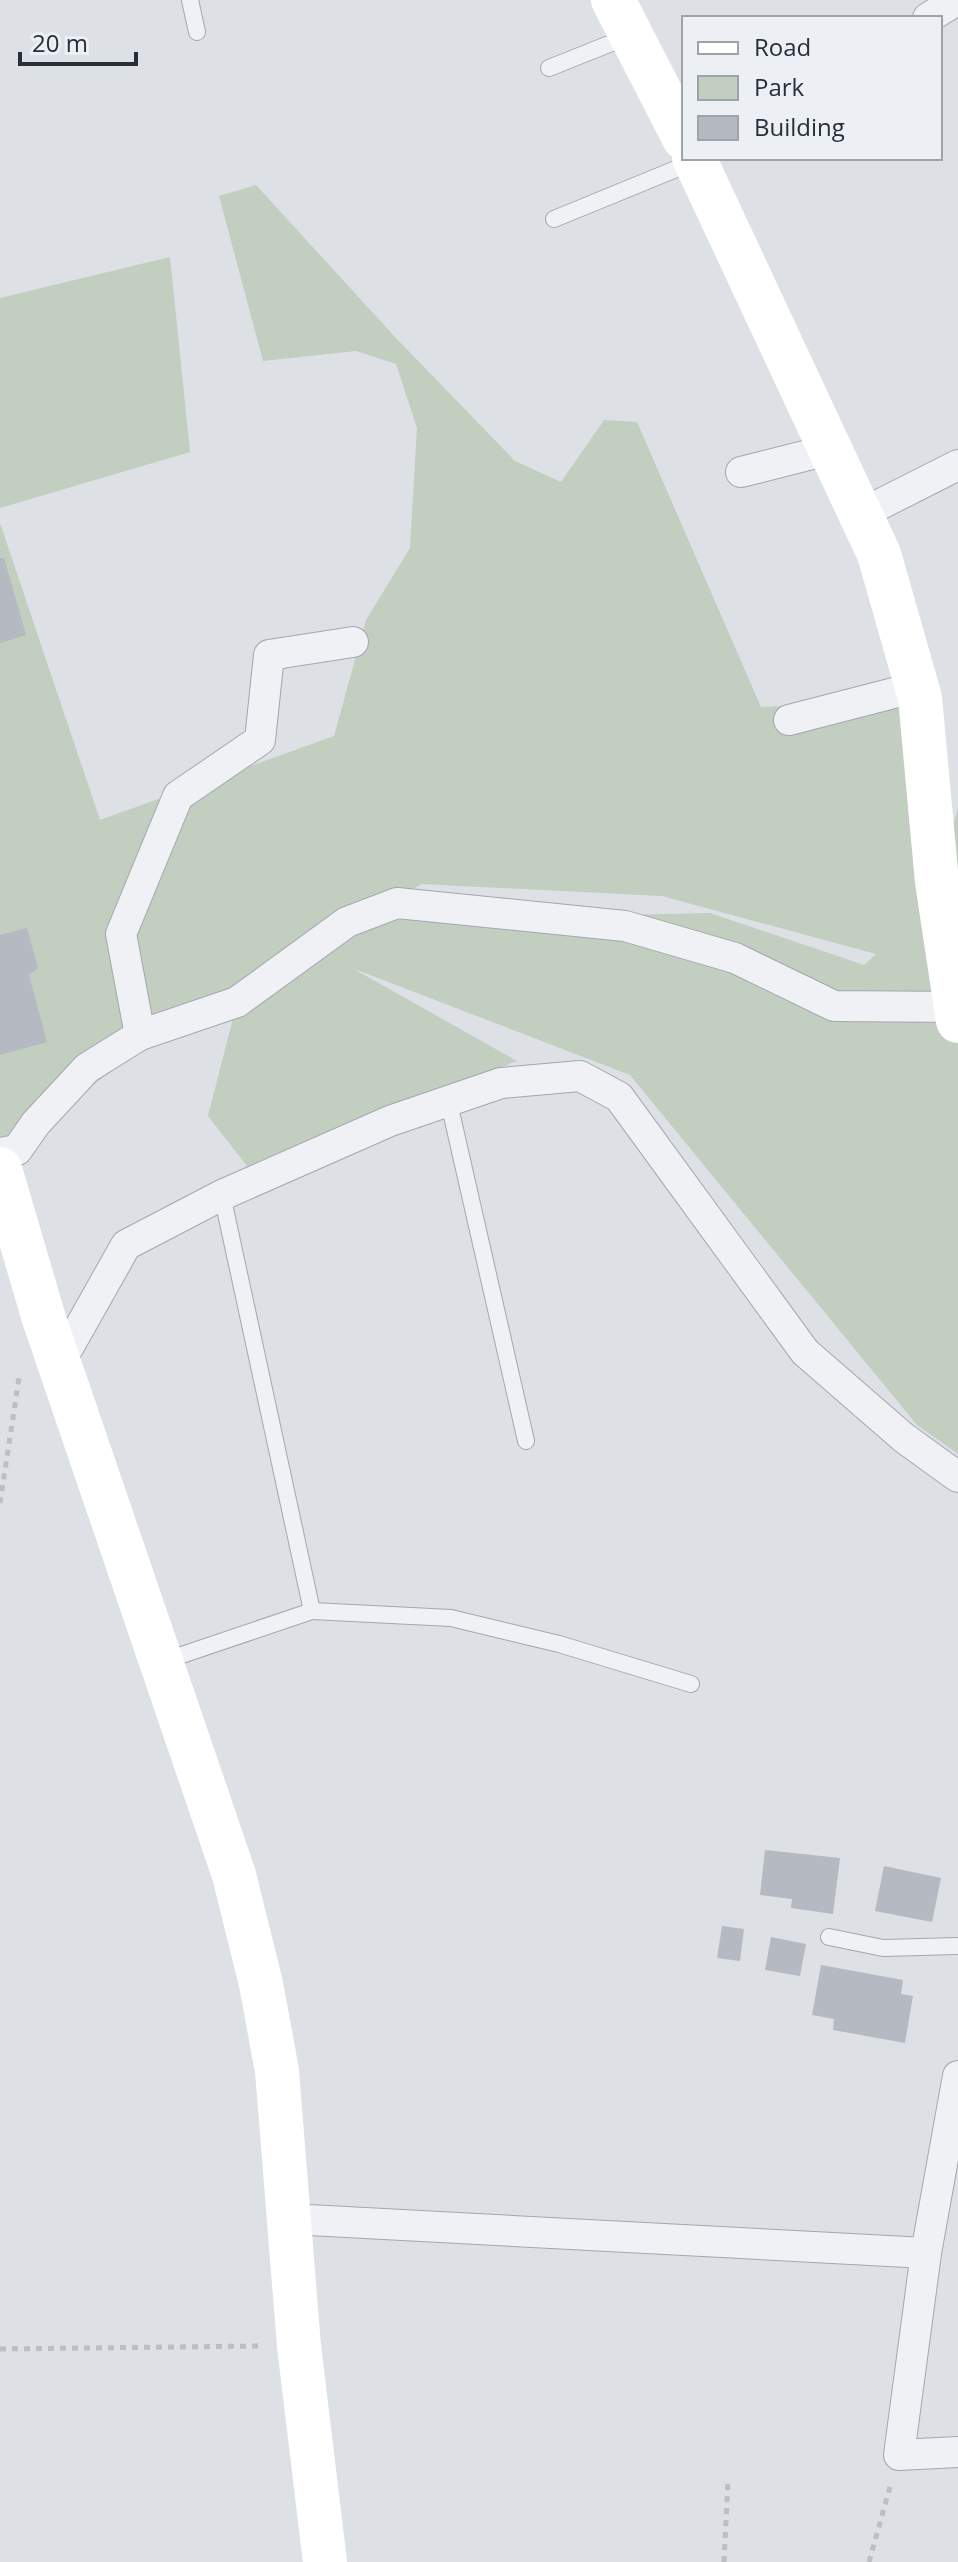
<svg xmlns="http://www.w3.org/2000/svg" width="958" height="2562" font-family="'Open Sans',sans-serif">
  <rect width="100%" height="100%" fill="#dde0e5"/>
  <!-- green -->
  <g fill="#c2cebf" fill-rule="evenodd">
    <path d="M 256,185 L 394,336 L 515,461 L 561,482 L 604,420 L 637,422 L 761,707 L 901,701 L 938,880 L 958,808 L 958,1454 L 917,1425 L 630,1075 L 352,968 L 517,1061 L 247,1166 L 208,1116 L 237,1003 L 160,1037 L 0,1151 L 0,523 L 100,820 L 334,736 L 366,620 L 410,548 L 417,428 L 396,364 L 356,351 L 263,361 L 219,196 ZM 422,884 L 662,896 L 876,954 L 864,965 L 710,913 L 353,921 Z"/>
    <path d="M 170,257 L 190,452 L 0,508 L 0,298 Z"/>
  </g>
  <!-- building -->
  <g fill="#b5b9c1">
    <path d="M 0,558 L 4,558 L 26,635 L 0,643 Z"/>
    <path d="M 27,928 L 38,968 L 29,975 L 47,1042 L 0,1055 L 0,935 Z"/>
    <path d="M 765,1850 L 840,1858 L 833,1914 L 791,1908 L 792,1899 L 760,1895 Z"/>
    <path d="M 884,1866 L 941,1878 L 932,1922 L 875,1911 Z"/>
    <path d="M 722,1926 L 744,1929 L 740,1961 L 717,1958 Z"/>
    <path d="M 771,1937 L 806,1944 L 800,1976 L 765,1970 Z"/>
    <path d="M 821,1965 L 903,1980 L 901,1994 L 913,1996 L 905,2043 L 833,2030 L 834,2019 L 812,2015 Z"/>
  </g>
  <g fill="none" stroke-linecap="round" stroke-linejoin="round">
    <!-- lane casing -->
    <g stroke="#a3a7ae" stroke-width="18">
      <g id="lane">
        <path d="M 190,0 L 197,32"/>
        <path d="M 549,68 L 629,36"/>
        <path d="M 554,219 L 693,162"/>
        <path d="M 449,1103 L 526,1441"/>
        <path d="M 312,1611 L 451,1618 L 559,1644 L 691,1684"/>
        <path d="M 164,1661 L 312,1611 L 222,1195"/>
        <path d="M 829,1937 L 883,1948 L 958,1946"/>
      </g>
    </g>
    <!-- street casing -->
    <g stroke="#a3a7ae" stroke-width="32">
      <g id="street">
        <path d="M 928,18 L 957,0"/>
        <path d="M 741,472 L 832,449"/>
        <path d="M 861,514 L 958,465"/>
        <path d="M 789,720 L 917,687"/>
        <path d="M 140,1035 L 237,1002 L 347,922 L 397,903 L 625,926 L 735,958 L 834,1006 L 956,1007"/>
        <path d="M 0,1153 L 17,1150 L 36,1123 L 87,1068 L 140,1035 L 121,934 L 178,796 L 260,740 L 269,655 L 353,642"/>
        <path d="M 59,1364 L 126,1245 L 222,1195 L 390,1121 L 501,1083 L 580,1076 L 619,1097 L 805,1352 L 904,1438 L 958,1477"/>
        <path d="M 958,2076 L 926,2253 L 899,2455 L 958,2452"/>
        <path d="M 290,2219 L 926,2253"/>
      </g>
    </g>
    <!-- path -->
    <g stroke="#bbbec4" stroke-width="5" stroke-dasharray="6 6" stroke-linecap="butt">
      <path d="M 0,1503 L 19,1378"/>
      <path d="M 0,2349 L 258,2346"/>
      <path d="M 724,2562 L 728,2480"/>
      <path d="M 869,2562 L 890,2487"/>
    </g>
    <!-- lane -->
    <use href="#lane" stroke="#eff1f4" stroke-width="16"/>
    <!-- street -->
    <use href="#street" stroke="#eff1f4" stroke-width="30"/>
    <!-- secondary -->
    <g stroke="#fff" stroke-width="44">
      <path d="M 613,0 L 684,138"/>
      <path d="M 694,158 L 879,554 L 920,698 L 937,882 L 958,1021"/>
      <path d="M 0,1169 L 44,1319 L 234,1875 L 261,1984 L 277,2071 L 299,2346 L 325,2562"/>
    </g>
  </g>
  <!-- legend -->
  <rect x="682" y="16" width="260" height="144" fill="#eceff3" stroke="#9ea2a9" stroke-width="2"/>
  <rect x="698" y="42" width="40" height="12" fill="#ffffff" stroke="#9ea2a9" stroke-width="2"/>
  <text x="754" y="56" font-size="24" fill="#282e3a">Road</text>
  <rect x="698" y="76" width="40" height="24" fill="#c2cebf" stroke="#9ea2a9" stroke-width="2"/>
  <text x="754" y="96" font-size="24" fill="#282e3a">Park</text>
  <rect x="698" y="116" width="40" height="24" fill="#b5b9c1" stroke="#9ea2a9" stroke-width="2"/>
  <text x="754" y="136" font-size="24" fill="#282e3a">Building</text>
  <!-- scale -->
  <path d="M20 52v12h116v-12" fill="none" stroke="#282e3a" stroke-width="4"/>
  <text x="32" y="52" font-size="24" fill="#282e3a" stroke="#eceff3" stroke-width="6" paint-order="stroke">20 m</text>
</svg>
